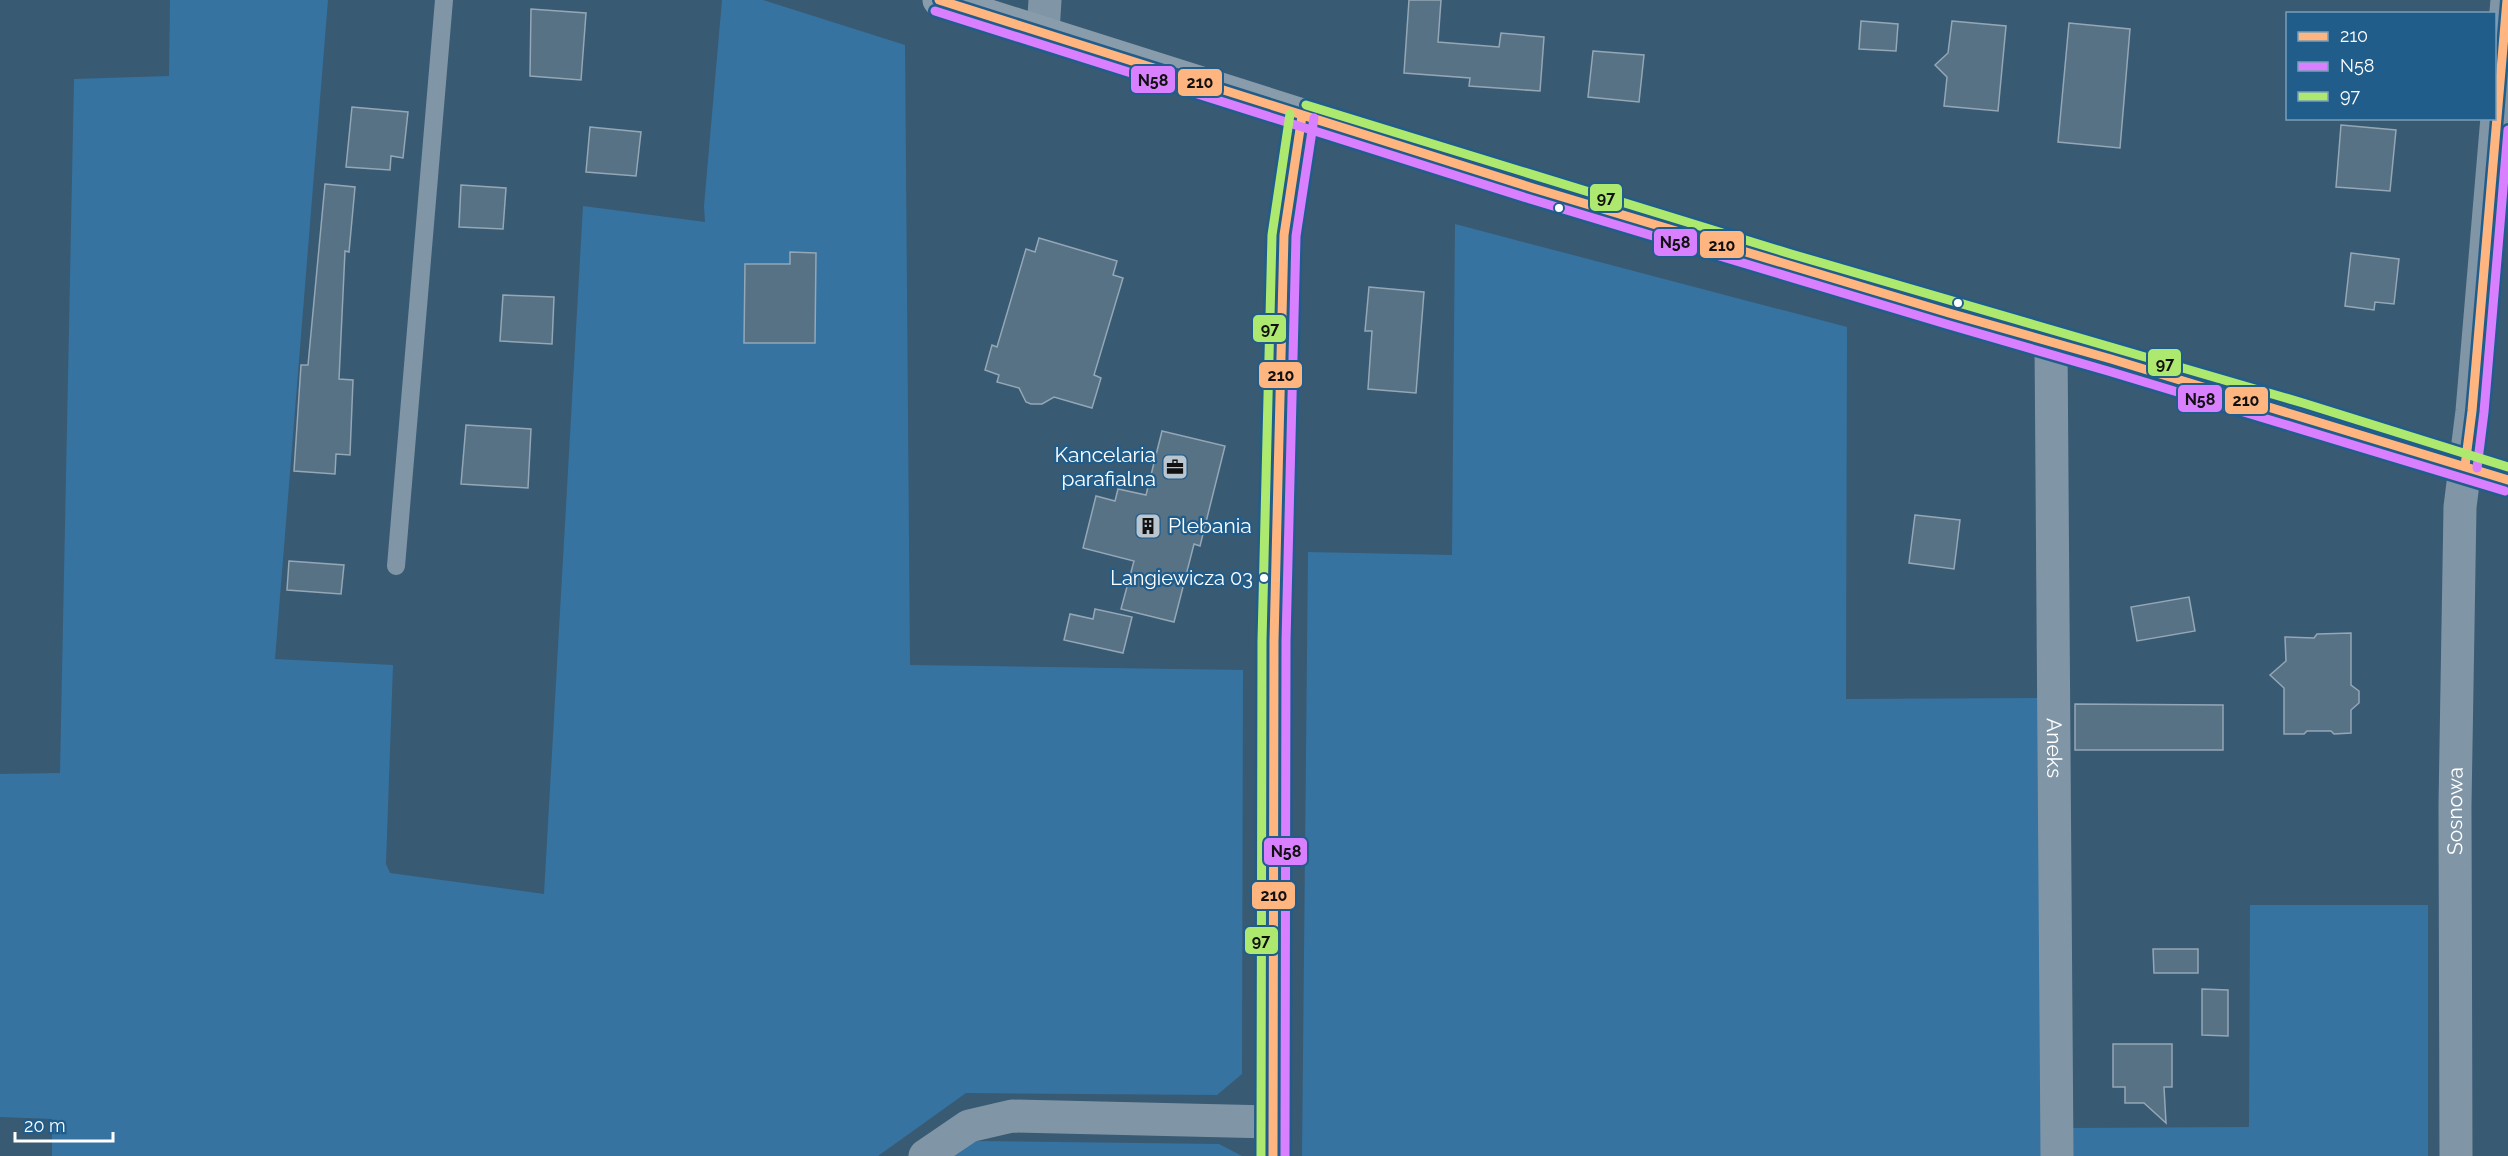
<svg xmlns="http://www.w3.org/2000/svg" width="2508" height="1156" font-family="Raleway,sans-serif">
  <rect width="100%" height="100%" fill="#395a73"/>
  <!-- green -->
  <g fill="#3673a1">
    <path d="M 170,0 L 328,0 L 275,659 L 393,665 L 386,864 L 390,873 L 544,894 L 583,206 L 705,222 L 704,206 L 722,0 L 763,0 L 905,45 L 910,665 L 1243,670 L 1242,1074 L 1217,1095 L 966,1093 L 878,1156 L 52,1156 L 52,1119 L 0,1117 L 0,774 L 60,773 L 74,79 L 169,76 Z"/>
    <path d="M 1455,224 L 1847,327 L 1846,699 L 2040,698 L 2042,1156 L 1302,1156 L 1308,552 L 1452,555 Z"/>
    <path d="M 2250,905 L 2428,905 L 2428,1156 L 2068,1156 L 2067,1128 L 2249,1127 Z"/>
    <path d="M 974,1141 L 1219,1144 L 1242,1156 L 954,1156 Z"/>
  </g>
  <!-- building -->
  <g fill="#577185" stroke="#94a7b6" stroke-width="1.5">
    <path d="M 1409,0 L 1441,0 L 1438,42 L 1499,47 L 1501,33 L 1544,37 L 1540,91 L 1469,86 L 1470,78 L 1404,73 Z"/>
    <path d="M 531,9 L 586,13 L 581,80 L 530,76 Z"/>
    <path d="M 1861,21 L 1898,24 L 1896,51 L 1859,49 Z"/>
    <path d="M 1952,21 L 2006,26 L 1998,111 L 1944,106 L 1947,77 L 1935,65 L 1948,53 Z"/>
    <path d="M 2069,23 L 2130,29 L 2120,148 L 2058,142 Z"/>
    <path d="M 1593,51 L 1644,55 L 1639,102 L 1588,97 Z"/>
    <path d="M 352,107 L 408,112 L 403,158 L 391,156 L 390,170 L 346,167 Z"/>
    <path d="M 2341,125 L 2396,130 L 2390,191 L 2336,187 Z"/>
    <path d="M 590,127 L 641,132 L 636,176 L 586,172 Z"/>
    <path d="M 325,184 L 355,187 L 349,252 L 345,251 L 339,379 L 353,380 L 350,455 L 336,454 L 335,474 L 294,471 L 301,365 L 308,365 Z"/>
    <path d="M 461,185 L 506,188 L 503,229 L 459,227 Z"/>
    <path d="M 1039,238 L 1117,261 L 1113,275 L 1123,278 L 1094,375 L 1101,378 L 1092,408 L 1054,397 L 1042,404 L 1031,404 L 1026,402 L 1019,388 L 997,382 L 999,375 L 985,370 L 992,345 L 997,347 L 1026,249 L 1035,252 Z"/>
    <path d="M 790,252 L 816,253 L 815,343 L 744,343 L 745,264 L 790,264 Z"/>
    <path d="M 2351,253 L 2399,259 L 2394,304 L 2375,302 L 2374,310 L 2345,306 Z"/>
    <path d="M 1369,287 L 1424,292 L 1416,393 L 1368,389 L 1372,331 L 1365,331 Z"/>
    <path d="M 503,295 L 554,297 L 552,344 L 500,341 Z"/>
    <path d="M 466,425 L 531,429 L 528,488 L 461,484 Z"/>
    <path d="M 1162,431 L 1225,446 L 1200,546 L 1194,544 L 1174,622 L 1121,609 L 1134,561 L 1083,548 L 1096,496 L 1115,501 L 1118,489 L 1146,495 Z"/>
    <path d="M 1915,515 L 1960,520 L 1954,569 L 1909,563 Z"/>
    <path d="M 289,561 L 344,565 L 341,594 L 287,590 Z"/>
    <path d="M 2189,597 L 2195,631 L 2137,641 L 2131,607 Z"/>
    <path d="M 1095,609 L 1132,617 L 1123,653 L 1064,640 L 1070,614 L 1093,619 Z"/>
    <path d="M 2351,633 L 2351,685 L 2359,691 L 2359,703 L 2351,710 L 2351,733 L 2334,734 L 2331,731 L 2307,731 L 2304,734 L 2284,734 L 2284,688 L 2270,675 L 2286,661 L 2285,637 L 2314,638 L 2317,634 Z"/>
    <path d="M 2075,704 L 2223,705 L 2223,750 L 2075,750 Z"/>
    <path d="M 2153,949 L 2198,949 L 2198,973 L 2154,973 Z"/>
    <path d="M 2202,989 L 2228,990 L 2228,1036 L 2202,1035 Z"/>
    <path d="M 2113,1044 L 2172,1044 L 2172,1087 L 2164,1087 L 2166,1123 L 2144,1103 L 2125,1103 L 2125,1087 L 2113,1087 Z"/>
  </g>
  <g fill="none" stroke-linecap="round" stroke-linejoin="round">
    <!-- lane -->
    <path stroke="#8096a7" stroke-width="18" d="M 396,566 L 444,0"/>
    <!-- street -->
    <g stroke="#8096a7" stroke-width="33">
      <path d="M 1043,32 L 1045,0"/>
      <path id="s1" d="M 2051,342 L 2057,1156"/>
      <path d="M 925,1156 L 969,1126 L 1012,1116 L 1274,1122"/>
      <path id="s2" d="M 2456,1156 L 2455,805 L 2460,507 L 2472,411 L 2507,0"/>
    </g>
    <!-- secondary -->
    <g stroke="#889cac" stroke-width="33">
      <path d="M 939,0 L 1533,188 L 1949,313 L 2111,359 L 2508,480"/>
      <path d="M 1273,1156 L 1274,641 L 1284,235 L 1302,116"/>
    </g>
    <!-- bus-1 casing -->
    <g stroke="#215d8b" stroke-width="14">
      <g id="bus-1">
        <path d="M 939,0 L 1533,188 L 1949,313 L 2111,359 L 2508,480"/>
        <path d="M 2465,466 L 2472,411 L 2507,0"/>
        <path d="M 1273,1156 L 1274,641 L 1284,235 L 1302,116"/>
      </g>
    </g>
    <!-- bus-2 casing -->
    <g stroke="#215d8b" stroke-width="14">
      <g id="bus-2">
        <path d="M 935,11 L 1530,199 L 1946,324 L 2108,371 L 2505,491"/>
        <path d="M 2477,468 L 2484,412 L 2508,130"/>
        <path d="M 1285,1156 L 1286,641 L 1296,236 L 1314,118"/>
      </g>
    </g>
    <!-- bus-3 casing -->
    <g stroke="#215d8b" stroke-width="14">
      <g id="bus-3">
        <path d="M 1306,105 L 1791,254 L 2303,403 L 2508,467"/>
        <path d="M 1261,1156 L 1262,641 L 1272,235 L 1290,114"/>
      </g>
    </g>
    <!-- bus-1 -->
    <use href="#bus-1" stroke="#ffb580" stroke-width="9"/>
    <!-- bus-2 -->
    <use href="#bus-2" stroke="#d880ff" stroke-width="9"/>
    <!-- bus-3 -->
    <use href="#bus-3" stroke="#aee96f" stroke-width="9"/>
  </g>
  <!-- icons -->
  <defs>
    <g id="office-square" transform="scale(1.35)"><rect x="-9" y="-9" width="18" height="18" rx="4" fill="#bac5ce" stroke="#215d8b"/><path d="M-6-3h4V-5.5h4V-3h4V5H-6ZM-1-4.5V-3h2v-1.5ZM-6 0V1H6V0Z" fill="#111"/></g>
    <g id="building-square" transform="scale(1.35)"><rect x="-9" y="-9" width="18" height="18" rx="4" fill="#bac5ce" stroke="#215d8b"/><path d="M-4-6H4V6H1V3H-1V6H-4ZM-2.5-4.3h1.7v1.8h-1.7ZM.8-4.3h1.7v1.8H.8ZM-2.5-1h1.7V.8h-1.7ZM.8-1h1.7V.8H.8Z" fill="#111"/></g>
  </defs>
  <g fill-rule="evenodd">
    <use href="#office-square" x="1175" y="467"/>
    <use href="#building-square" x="1148" y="526"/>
  </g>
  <!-- markers -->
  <g fill="#fff" stroke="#215d8b" stroke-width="2">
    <circle cx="1559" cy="208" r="5"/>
    <circle cx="1958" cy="303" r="5"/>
    <circle cx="1264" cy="578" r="5"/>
  </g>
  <g text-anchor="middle" stroke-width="4.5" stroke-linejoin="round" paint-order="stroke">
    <!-- bus labels -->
    <g font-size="20" fill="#fff" stroke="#215d8b" text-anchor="end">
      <text x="1253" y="585">Langiewicza 03</text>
    </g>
    <!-- poi labels -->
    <g font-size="21" fill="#fff" stroke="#215d8b" text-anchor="end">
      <text x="1156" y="462">Kancelaria<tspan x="1156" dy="24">parafialna</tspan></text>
      <text x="1168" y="533" text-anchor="start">Plebania</text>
    </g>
    <!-- street labels -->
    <g font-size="21" fill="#fff" stroke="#215d8b">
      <text dy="7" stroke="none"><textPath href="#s1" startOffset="406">Aneks</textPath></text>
      <text dy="7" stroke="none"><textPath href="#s2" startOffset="345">Sosnowa</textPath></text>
    </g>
  </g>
  <g stroke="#215d8b" stroke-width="2">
    <rect x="1130" y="65" width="46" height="29" rx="6" fill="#d880ff"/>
    <rect x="1177" y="68" width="46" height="29" rx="6" fill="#ffb580"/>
    <rect x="1589" y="183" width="34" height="29" rx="6" fill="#aee96f"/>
    <rect x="1653" y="228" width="45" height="29" rx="6" fill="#d880ff"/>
    <rect x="1699" y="230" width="46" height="29" rx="6" fill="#ffb580"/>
    <rect x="1252" y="314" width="35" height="29" rx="6" fill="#aee96f"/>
    <rect x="2147" y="348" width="35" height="29" rx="6" fill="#aee96f"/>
    <rect x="1258" y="361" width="45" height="28" rx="6" fill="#ffb580"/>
    <rect x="2177" y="384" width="46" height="29" rx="6" fill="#d880ff"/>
    <rect x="2224" y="386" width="45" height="29" rx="6" fill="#ffb580"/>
    <rect x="1263" y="837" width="45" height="29" rx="6" fill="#d880ff"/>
    <rect x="1251" y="881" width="45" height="29" rx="6" fill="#ffb580"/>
    <rect x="1244" y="926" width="35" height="29" rx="6" fill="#aee96f"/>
  </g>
  <g font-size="16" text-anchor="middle" font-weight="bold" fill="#111">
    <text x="1153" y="86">N58</text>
    <text x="1200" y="88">210</text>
    <text x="1606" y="203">97</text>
    <text x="1675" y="248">N58</text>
    <text x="1722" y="251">210</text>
    <text x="1270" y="334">97</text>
    <text x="2165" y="369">97</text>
    <text x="1281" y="381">210</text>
    <text x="2200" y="405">N58</text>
    <text x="2246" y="406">210</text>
    <text x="1286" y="857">N58</text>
    <text x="1274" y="901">210</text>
    <text x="1261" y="946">97</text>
  </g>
  <!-- legend -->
  <rect x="2286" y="12" width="210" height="108" fill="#215d8b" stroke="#7a9eb9" stroke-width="1.5"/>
  <rect x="2298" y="32" width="30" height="9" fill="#ffb580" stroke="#7a9eb9" stroke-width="1.5"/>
  <text x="2340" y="42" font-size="18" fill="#ffffff">210</text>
  <rect x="2298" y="62" width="30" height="9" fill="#d880ff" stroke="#7a9eb9" stroke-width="1.5"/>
  <text x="2340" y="72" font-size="18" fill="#ffffff">N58</text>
  <rect x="2298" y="92" width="30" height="9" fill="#aee96f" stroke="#7a9eb9" stroke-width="1.5"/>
  <text x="2340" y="102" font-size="18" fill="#ffffff">97</text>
  <!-- scale -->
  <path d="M15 1132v9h98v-9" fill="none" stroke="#ffffff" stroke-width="3"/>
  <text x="24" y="1132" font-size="18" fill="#ffffff" stroke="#215d8b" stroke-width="4.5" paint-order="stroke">20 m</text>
</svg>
